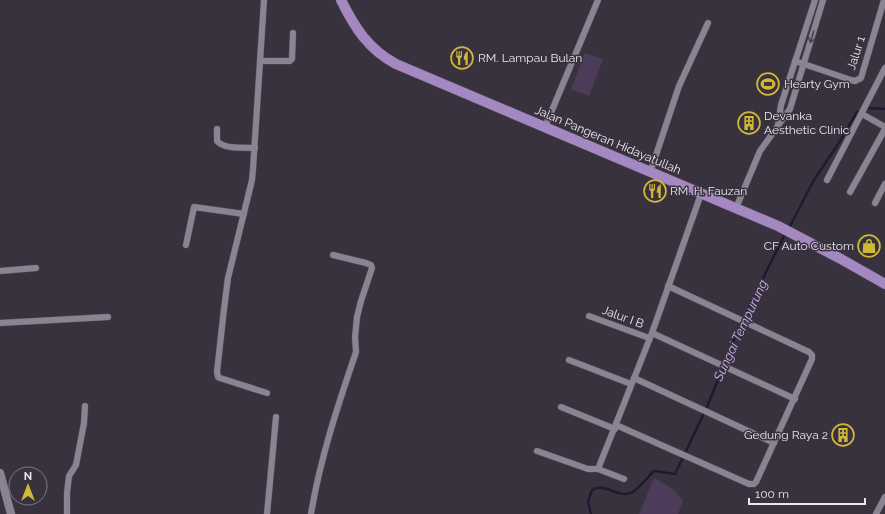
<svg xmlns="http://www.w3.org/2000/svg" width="885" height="514" font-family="Raleway,sans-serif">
  <rect width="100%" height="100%" fill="#38323f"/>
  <!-- green -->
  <g fill="#4c3c5a">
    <path d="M 585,53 L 603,59 L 589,96 L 571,89 Z"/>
    <path d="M 654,478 L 673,489 L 683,501 L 678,514 L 639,514 Z"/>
  </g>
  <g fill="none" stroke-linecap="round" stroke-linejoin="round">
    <!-- stream -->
    <g stroke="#251631" stroke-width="2.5">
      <path d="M 866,108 L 885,109"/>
      <path d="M 789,228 L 814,180 L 840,141 L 857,112 L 861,110"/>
      <path d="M 591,514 L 588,502 L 592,490 C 604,482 617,498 631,493 C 636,491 649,476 654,471 L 675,474 L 707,407 L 738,330 L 769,266 L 786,232"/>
    </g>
    <!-- minor casing -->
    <g stroke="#544e5a" stroke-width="7">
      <g id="minor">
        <path d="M 264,0 L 253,169 L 252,180 L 228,278 L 224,309 L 217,372 L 218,377 L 220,378 L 267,393"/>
        <path d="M 260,61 L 290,61 L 292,59 L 293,33"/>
        <path d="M 795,61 L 851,80 L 855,81 L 861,78 L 884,0"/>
        <path d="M 862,114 L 885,127"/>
        <path d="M 778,125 L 781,105 L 815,0"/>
        <path d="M 545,127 L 598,0"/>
        <path d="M 217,129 L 217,141 C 225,150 244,147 255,148"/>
        <path d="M 650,173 L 679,86 L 708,23"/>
        <path d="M 827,180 L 885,68"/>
        <path d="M 850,192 L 885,129"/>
        <path d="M 875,203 L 885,184"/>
        <path d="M 736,208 L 760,151 L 790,109 L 823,0"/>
        <path d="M 186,245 L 194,207 L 244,214"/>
        <path d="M 0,271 L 36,268"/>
        <path d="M 589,316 L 649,338"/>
        <path d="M 0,323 L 108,317"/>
        <path d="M 652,333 L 795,399"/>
        <path d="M 569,360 L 631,384"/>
        <path d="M 634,378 L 774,443"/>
        <path d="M 561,407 L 615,429"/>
        <path d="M 616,425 L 749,484 L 754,484 L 756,482 L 812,359 L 812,355 L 809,352 L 668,286"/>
        <path d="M 537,451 L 588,469 L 598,469 L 624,479"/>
        <path d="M 598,469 L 652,333 L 701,194"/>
        <path d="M 67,514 L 67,493 L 69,476 L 76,465 L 84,423 L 85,406"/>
        <path d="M 267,514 L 276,417"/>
        <path d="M 311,514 C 320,459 338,405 356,352 L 355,337 L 357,317 L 361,301 L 372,268 L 371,265 L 366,263 L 333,255"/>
        <path d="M 876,514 L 885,497"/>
      </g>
    </g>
    <!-- tertiary casing -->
    <g stroke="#544e5a" stroke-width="9">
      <path id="tertiary" d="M 0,473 L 11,514"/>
    </g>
    <!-- primary casing -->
    <g stroke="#544e5a" stroke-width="11">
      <path id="primary" d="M 341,0 C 355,28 368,49 396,64 L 778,226 L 841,259 L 885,284"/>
    </g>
    <!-- minor -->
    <use href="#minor" stroke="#8a8392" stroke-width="6"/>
    <!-- tertiary -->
    <use href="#tertiary" stroke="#8a8392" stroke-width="8"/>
    <!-- primary -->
    <use href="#primary" stroke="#a588c1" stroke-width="10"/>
  </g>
  <!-- one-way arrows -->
  <defs><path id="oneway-shaft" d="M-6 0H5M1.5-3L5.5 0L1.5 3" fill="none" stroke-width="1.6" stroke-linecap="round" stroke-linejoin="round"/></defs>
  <use stroke="#484250" href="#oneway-shaft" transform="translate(812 37) rotate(107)"/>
  <!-- icons -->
  <defs>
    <g id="restaurant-ring" transform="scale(1.15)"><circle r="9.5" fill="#38323f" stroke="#d1b736" stroke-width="1.5"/><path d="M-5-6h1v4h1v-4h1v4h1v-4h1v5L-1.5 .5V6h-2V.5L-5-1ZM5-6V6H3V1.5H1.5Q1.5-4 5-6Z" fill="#d1b736"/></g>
    <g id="stadium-ring" transform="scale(1.15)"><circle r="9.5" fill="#38323f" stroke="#d1b736" stroke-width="1.5"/><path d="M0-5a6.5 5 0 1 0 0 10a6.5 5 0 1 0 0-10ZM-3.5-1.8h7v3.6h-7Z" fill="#d1b736"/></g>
    <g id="building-ring" transform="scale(1.15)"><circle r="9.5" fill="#38323f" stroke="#d1b736" stroke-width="1.5"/><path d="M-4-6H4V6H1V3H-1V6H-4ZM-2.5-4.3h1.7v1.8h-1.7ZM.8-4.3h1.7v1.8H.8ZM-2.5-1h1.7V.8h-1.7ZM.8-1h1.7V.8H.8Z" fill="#d1b736"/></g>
    <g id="shop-ring" transform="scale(1.15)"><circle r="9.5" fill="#38323f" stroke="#d1b736" stroke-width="1.5"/><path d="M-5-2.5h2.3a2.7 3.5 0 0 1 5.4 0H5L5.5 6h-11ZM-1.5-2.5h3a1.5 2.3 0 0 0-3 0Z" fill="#d1b736"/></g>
  </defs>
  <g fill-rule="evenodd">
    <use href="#restaurant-ring" x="462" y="58"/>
    <use href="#stadium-ring" x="768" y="84"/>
    <use href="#building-ring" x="749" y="123"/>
    <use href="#restaurant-ring" x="655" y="191"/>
    <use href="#shop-ring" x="869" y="246"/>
    <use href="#building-ring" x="843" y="435"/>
  </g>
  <g text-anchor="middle" stroke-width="3" stroke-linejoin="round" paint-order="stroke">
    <!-- street labels -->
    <g font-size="12" fill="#e9e5ee" stroke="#38323f">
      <text transform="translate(856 53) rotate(-72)" y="4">Jalur 1</text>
      <text transform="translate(608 140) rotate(23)" y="4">Jalan Pangeran Hidayatullah</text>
      <text transform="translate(623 317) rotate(20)" y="4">Jalur I B</text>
    </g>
    <!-- poi labels -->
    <g font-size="12" fill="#e9e5ee" stroke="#38323f" text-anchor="start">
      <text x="478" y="62">RM. Lampau Bulan</text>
      <text x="784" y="88">Hearty Gym</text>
      <text x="764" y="120">Devanka<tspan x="764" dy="14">Aesthetic Clinic</tspan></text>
      <text x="670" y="195">RM. H. Fauzan</text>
      <text x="854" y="250" text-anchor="end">CF Auto Custom</text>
      <text x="828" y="439" text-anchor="end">Gedung Raya 2</text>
    </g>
    <!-- water labels -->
    <g font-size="13" font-style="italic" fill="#ceb1ea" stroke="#38323f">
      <text transform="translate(740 330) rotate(-65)" y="5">Sungai Tempurung</text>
    </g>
  </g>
  <!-- north arrow -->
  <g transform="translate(28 486)"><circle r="19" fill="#38323f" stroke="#7f7a85"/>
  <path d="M0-3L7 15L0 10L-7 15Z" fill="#d1b736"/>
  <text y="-6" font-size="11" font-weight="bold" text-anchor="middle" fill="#e9e5ee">N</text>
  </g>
  <!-- scale -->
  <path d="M749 498v6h116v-6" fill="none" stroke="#e9e5ee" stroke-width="2"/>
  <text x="755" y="498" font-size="12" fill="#e9e5ee" stroke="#38323f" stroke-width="3" paint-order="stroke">100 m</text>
</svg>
